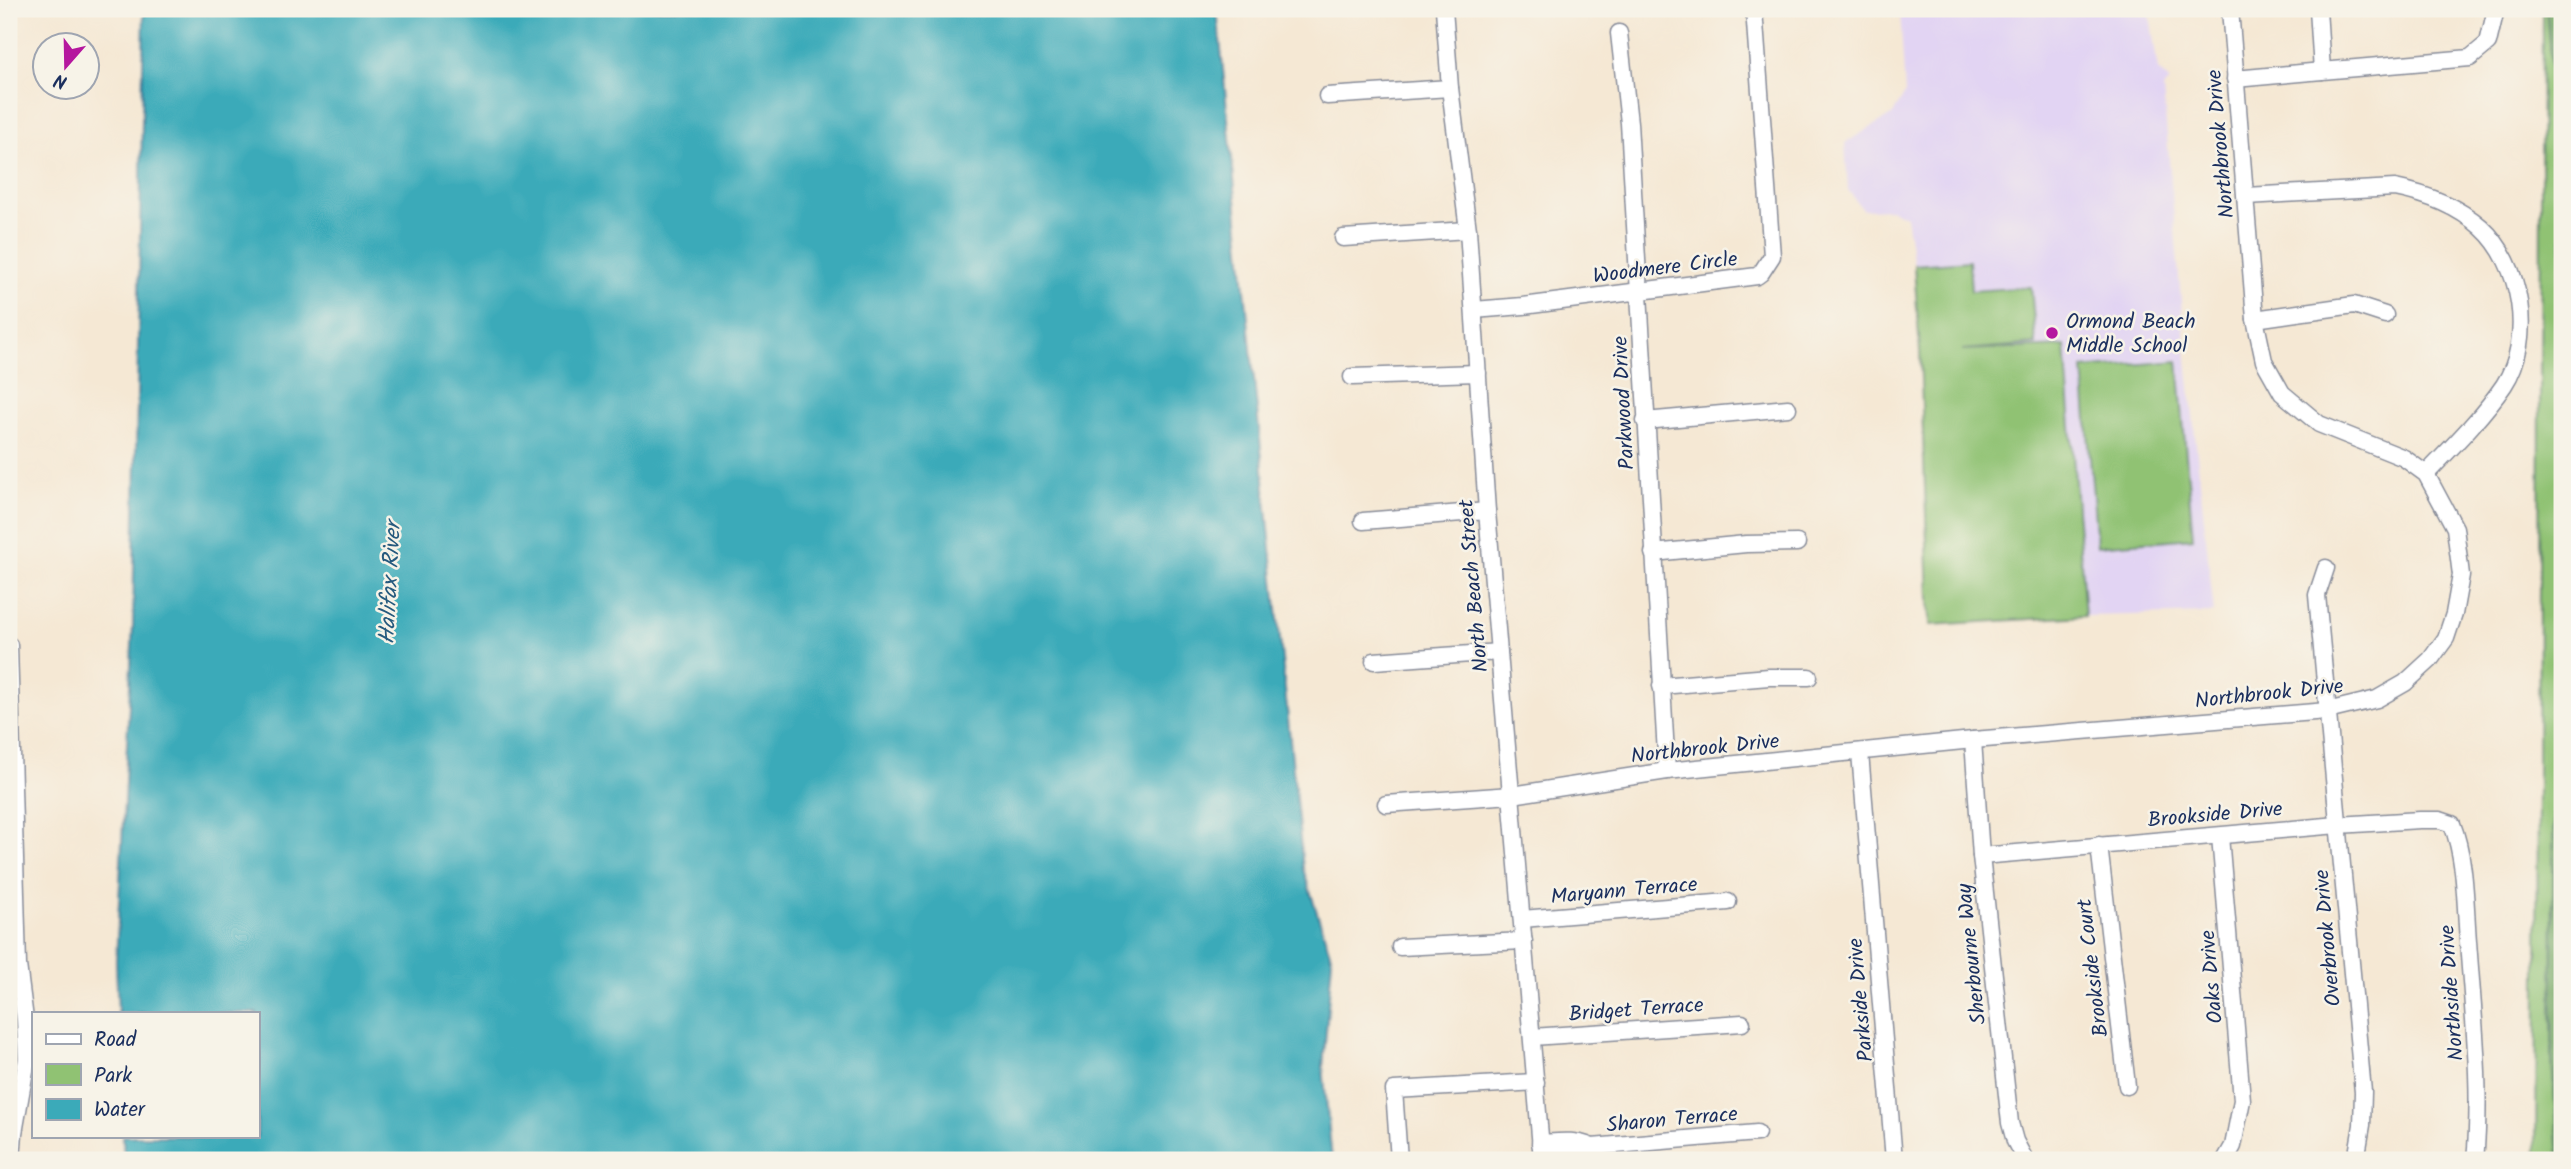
<svg xmlns="http://www.w3.org/2000/svg" width="2571" height="1169" font-family="Kalam,sans-serif">
  <rect width="100%" height="100%" fill="#f7f3e8"/>
  <filter id="ink" filterUnits="userSpaceOnUse"><feTurbulence type="fractalNoise" baseFrequency=".0143" numOctaves="2"/><feDisplacementMap in="SourceGraphic" scale="14" xChannelSelector="R" yChannelSelector="G"/><feConvolveMatrix kernelMatrix="1 2 1 2 8 2 1 2 1" color-interpolation-filters="sRGB"/></filter>
  <filter id="wash" filterUnits="userSpaceOnUse"><feTurbulence type="fractalNoise" baseFrequency=".00686" numOctaves="4" result="noise"/><feDisplacementMap in="SourceGraphic" scale="28" xChannelSelector="R" yChannelSelector="G"/><feGaussianBlur stdDeviation="1.57" result="paint"/><feColorMatrix in="noise" values="0 0 0 0 0 0 0 0 0 0 0 0 0 0 0 0 0 1.4 0 .05"/><feComposite in="paint" operator="in"/></filter>
  <g filter="url(#wash)">
    <rect width="100%" height="100%" fill="#f5e8d4"/>
    <!-- built -->
    <path fill="#e2d4f3" d="M 1900,9 L 2149,9 L 2158,70 L 2169,81 L 2163,89 L 2182,313 L 2214,613 L 2085,616 L 1930,625 L 1920,352 L 1914,265 L 1906,216 L 1891,209 L 1863,210 L 1848,190 L 1845,143 L 1893,114 L 1905,93 Z"/>
    <!-- green -->
    <g fill="#90c273" stroke="#567868" stroke-width="2">
      <path d="M 2542,9 L 2562,9 L 2562,1160 L 2536,1160 Z"/>
      <path d="M 1969,261 L 1971,291 L 2031,287 L 2036,344 L 1962,350 L 2065,346 L 2085,616 L 1930,625 L 1920,352 L 1914,265 Z"/>
      <path d="M 2178,361 L 2193,538 L 2097,546 L 2083,369 Z"/>
    </g>
    <!-- forest -->
    <g fill="#74a865" stroke="#486c62" stroke-width="2">
      <path d="M 2546,9 L 2562,9 L 2562,190 Z"/>
      <path d="M 2562,549 L 2562,1160 L 2559,1160 L 2552,1061 L 2554,672 Z"/>
    </g>
    <!-- water -->
    <path fill="#3baab9" stroke="#2b6c8c" stroke-width="2" d="M 144,9 L 1217,9 L 1303,869 L 1332,959 L 1323,1067 L 1332,1160 L 124,1160 L 123,1136 L 257,1136 L 257,1013 L 118,1013 L 116,961 L 133,626 Z"/>
  </g>
  <g filter="url(#ink)">
    <g fill="none" stroke-linecap="round" stroke-linejoin="round">
      <!-- minor casing -->
      <g stroke="#888c99" stroke-width="19">
        <g id="minor">
          <path d="M 1444,9 L 1450,88 L 1468,230 L 1487,511 L 1542,1160"/>
          <path d="M 2318,9 L 2322,71 L 2470,58 L 2488,43 L 2496,9"/>
          <path d="M 1619,33 L 1629,123 L 1667,771"/>
          <path d="M 2235,79 L 2322,71"/>
          <path d="M 1327,96 L 1450,88"/>
          <path d="M 2246,196 L 2395,188 C 2426,194 2457,206 2481,227 C 2522,264 2534,339 2504,385 C 2483,416 2452,447 2426,474"/>
          <path d="M 1343,238 L 1468,230"/>
          <path d="M 1474,310 L 1523,306 L 1757,276 L 1761,273 L 1772,256 L 1754,9"/>
          <path d="M 2255,319 L 2354,305 L 2385,315"/>
          <path d="M 1352,377 L 1478,373"/>
          <path d="M 1645,421 L 1788,408"/>
          <path d="M 1363,521 L 1487,511"/>
          <path d="M 1653,553 L 1746,544 L 1797,543"/>
          <path d="M 2326,568 L 2317,595 L 2363,1092 L 2362,1125 L 2356,1160"/>
          <path d="M 9,645 L 18,965 L 25,1019 L 27,1059 L 14,1133 L 12,1160"/>
          <path d="M 1374,661 L 1499,652"/>
          <path d="M 1661,686 L 1769,677 L 1809,677"/>
          <path d="M 1973,740 L 1981,856 L 2010,1123 L 2015,1141 L 2025,1160"/>
          <path d="M 1860,753 L 1894,1160"/>
          <path d="M 1386,804 L 1512,795 L 1667,771 L 1973,740 L 2327,711 L 2377,699 L 2405,683 L 2430,660 L 2446,638 L 2454,614 L 2461,575 L 2455,528 L 2426,474 L 2404,458 L 2319,424 L 2282,393 L 2264,361 L 2255,319 L 2230,9"/>
          <path d="M 2220,836 L 2242,1100 L 2233,1146 L 2225,1160"/>
          <path d="M 2099,845 L 2127,1086"/>
          <path d="M 1981,856 L 2338,825 L 2420,820 L 2440,820 L 2452,824 C 2466,860 2465,903 2468,941 C 2473,1014 2482,1087 2475,1160"/>
          <path d="M 1522,919 L 1728,902"/>
          <path d="M 1400,947 L 1524,941"/>
          <path d="M 1532,1037 L 1742,1023"/>
          <path d="M 1540,1143 C 1558,1142 1575,1139 1592,1147 C 1577,1156 1559,1156 1542,1157"/>
          <path d="M 1592,1147 L 1757,1133"/>
          <path d="M 1399,1160 L 1394,1090 L 1536,1082"/>
        </g>
      </g>
      <!-- minor -->
      <use href="#minor" stroke="#fff" stroke-width="16"/>
    </g>
  </g>
  <!-- markers -->
  <circle fill="#b5179e" stroke="#f7f3e8" stroke-width="2.5" cx="2052" cy="333" r="7"/>
  <g text-anchor="middle" stroke-width="5" stroke-linejoin="round" paint-order="stroke">
    <!-- street labels -->
    <g font-size="21" fill="#1b2f5e" stroke="#f7f3e8">
      <text transform="translate(2220 144) rotate(-95)" y="7">Northbrook Drive</text>
      <text transform="translate(1665 267) rotate(-7)" y="7">Woodmere Circle</text>
      <text transform="translate(1623 403) rotate(-93)" y="7">Parkwood Drive</text>
      <text transform="translate(1473 586) rotate(-95)" y="7">North Beach Street</text>
      <text transform="translate(2269 693) rotate(-6)" y="7">Northbrook Drive</text>
      <text transform="translate(1705 748) rotate(-6)" y="7">Northbrook Drive</text>
      <text transform="translate(2215 814) rotate(-5)" y="7">Brookside Drive</text>
      <text transform="translate(1624 890) rotate(-5)" y="7">Maryann Terrace</text>
      <text transform="translate(2327 938) rotate(-95)" y="7">Overbrook Drive</text>
      <text transform="translate(1971 954) rotate(-96)" y="7">Sherbourne Way</text>
      <text transform="translate(2092 968) rotate(-97)" y="7">Brookside Court</text>
      <text transform="translate(2211 977) rotate(-95)" y="7">Oaks Drive</text>
      <text transform="translate(2451 993) rotate(-94)" y="7">Northside Drive</text>
      <text transform="translate(1860 1000) rotate(-95)" y="7">Parkside Drive</text>
      <text transform="translate(1636 1009) rotate(-4)" y="7">Bridget Terrace</text>
      <text transform="translate(1672 1119) rotate(-5)" y="7">Sharon Terrace</text>
    </g>
    <!-- poi labels -->
    <g font-size="21" fill="#1b2f5e" stroke="#f7f3e8" text-anchor="start">
      <text x="2066" y="328">Ormond Beach<tspan x="2066" dy="24">Middle School</tspan></text>
    </g>
    <!-- water labels -->
    <g font-size="23" font-style="italic" fill="#265a7e" stroke="#f7f3e8">
      <text transform="translate(389 583) rotate(-87)" y="8">Halifax River</text>
    </g>
  </g>
  <!-- margin -->
  <rect width="2571" height="1169" fill="none" stroke="#f7f3e8" stroke-width="35"/>
  <!-- legend -->
  <rect x="32" y="1012" width="228" height="126" fill="#f7f3e8" stroke="#9fa5b1" stroke-width="2"/>
  <rect x="46" y="1034" width="35" height="10" fill="#ffffff" stroke="#9fa5b1" stroke-width="2"/>
  <text x="94" y="1046" font-size="21" fill="#1b2f5e">Road</text>
  <rect x="46" y="1064" width="35" height="21" fill="#90c273" stroke="#9fa5b1" stroke-width="2"/>
  <text x="94" y="1082" font-size="21" fill="#1b2f5e">Park</text>
  <rect x="46" y="1099" width="35" height="21" fill="#3baab9" stroke="#9fa5b1" stroke-width="2"/>
  <text x="94" y="1116" font-size="21" fill="#1b2f5e">Water</text>
  <!-- north arrow -->
  <g transform="translate(66 66) rotate(200)"><circle r="33" fill="#f7f3e8" stroke="#9fa5b1" stroke-width="2"/>
  <path d="M0-5L12 26L0 18L-12 26Z" fill="#b5179e"/>
  <text y="-10" font-size="19" font-weight="bold" text-anchor="middle" fill="#1b2f5e">N</text>
  </g>
</svg>
